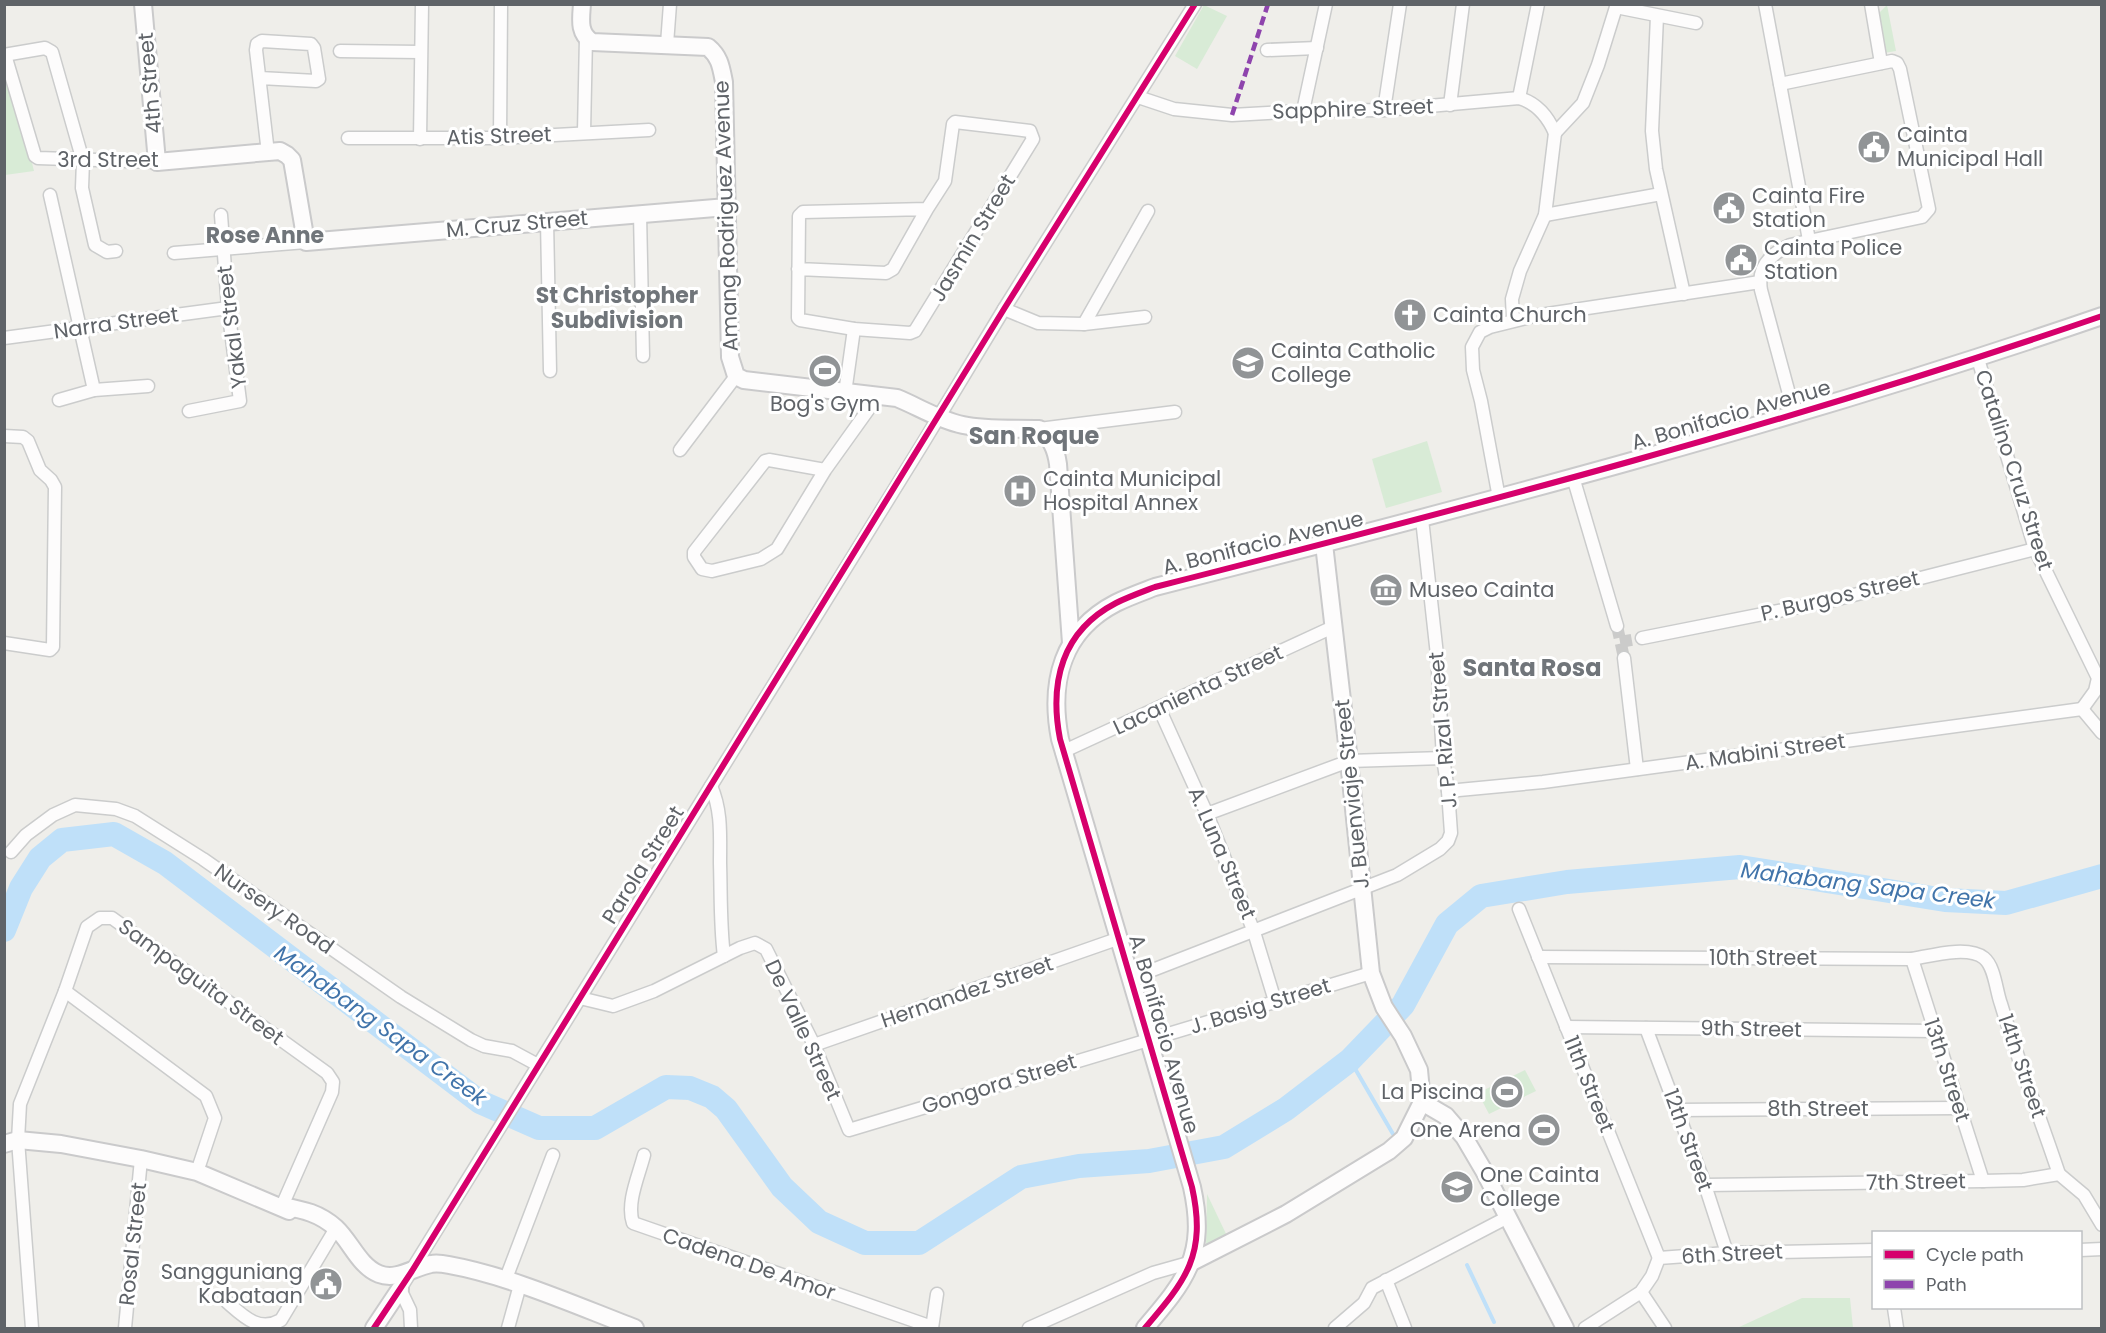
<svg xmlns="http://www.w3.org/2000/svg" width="2106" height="1333" font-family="Poppins,sans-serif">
  <rect width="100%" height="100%" fill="#efeeea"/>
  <!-- green -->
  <g fill="#d8ebd6">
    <path d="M 1204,5 L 1227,16 L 1197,69 L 1175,56 Z"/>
    <path d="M 1887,5 L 1896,51 L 1884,53 L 1877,15 Z"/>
    <path d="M 4,65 L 8,65 L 34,171 L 5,175 Z"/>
    <path d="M 1427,441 L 1442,492 L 1386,508 L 1372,459 Z"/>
    <path d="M 1525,1070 L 1536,1091 L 1489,1114 L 1478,1093 Z"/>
    <path d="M 1207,1194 L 1228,1238 L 1206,1249 Z"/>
    <path d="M 1802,1298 L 1850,1298 L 1853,1328 L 1737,1328 Z"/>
  </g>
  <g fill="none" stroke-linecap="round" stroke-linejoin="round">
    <!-- stream -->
    <g stroke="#bfe0f9" stroke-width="4">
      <path d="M 1350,1060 L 1393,1134"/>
      <path d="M 1467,1265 L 1494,1322"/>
    </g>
    <!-- river -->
    <path stroke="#bfe0f9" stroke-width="24" d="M 4,930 L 21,888 L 40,858 L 62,840 L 114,834 L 165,863 L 480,1102 L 539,1128 L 595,1128 L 666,1087 L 690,1088 L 712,1097 L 726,1109 L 782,1187 L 819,1222 L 865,1243 L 919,1243 L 1021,1177 L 1079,1166 L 1149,1161 L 1224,1147 L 1286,1109 L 1350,1060 L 1403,1005 L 1447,924 L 1481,896 L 1567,882 L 1740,867 L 1945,900 L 2006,903 L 2102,876"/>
    <!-- street-tunnel -->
    <g stroke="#cbcbca" stroke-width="12" stroke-dasharray="12 6" stroke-linecap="butt">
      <path d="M 1617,626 L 1624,658"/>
      <path d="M 1620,642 L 1642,638"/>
    </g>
    <!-- street casing -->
    <g stroke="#cbcccc" stroke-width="15">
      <g id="street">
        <path d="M 1765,4 L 1809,240"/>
        <path d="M 1871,4 L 1881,63"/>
        <path d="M 1616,7 L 1696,23"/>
        <path d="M 1657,16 L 1652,131 L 1656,169 L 1684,294"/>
        <path d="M 667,44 L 670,4"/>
        <path d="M 1267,50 L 1317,48"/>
        <path d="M 340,51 L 420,52"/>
        <path d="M 4,55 L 45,48 L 52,52 L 83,161 L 82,188 L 95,245 L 107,252 L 116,251"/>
        <path d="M 5,55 L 35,156 L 38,158 L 157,162"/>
        <path d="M 260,78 L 316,81 L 319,79 L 314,48 L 311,44 L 262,41 L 257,44 L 256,50 L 268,153"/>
        <path d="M 1780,84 L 1892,61 L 1897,63 L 1900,69 L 1929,209 L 1922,217 L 1790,245 C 1770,254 1757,268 1761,290 L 1795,416"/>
        <path d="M 1138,97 L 1174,109 L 1232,115 L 1303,111 L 1384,110 L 1519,98 C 1537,103 1548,117 1555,133"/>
        <path d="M 1519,98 L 1538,4"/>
        <path d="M 1450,105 L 1463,4"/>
        <path d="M 1384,110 L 1400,4"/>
        <path d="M 1303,111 L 1326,4"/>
        <path d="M 584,132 L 586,37"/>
        <path d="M 1555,133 L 1583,103 L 1598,65 L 1617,4"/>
        <path d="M 348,138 L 500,138 L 649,130"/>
        <path d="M 500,138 L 501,4"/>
        <path d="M 420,139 L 422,4"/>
        <path d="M 50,195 L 94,390"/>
        <path d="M 640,214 L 643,356"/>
        <path d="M 1545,215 L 1661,194"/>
        <path d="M 547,221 L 550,371"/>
        <path d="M 174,253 L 306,242"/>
        <path d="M 798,269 L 886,273 L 893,269 L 927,209 L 945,181 L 953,124 L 955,122 L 1030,131 L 1033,139 L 915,331 L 910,333 L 854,329 L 800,320 L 798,318 L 799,216 L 803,212 L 927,209"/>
        <path d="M 1004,309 L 1038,323 L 1084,324 L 1145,317"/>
        <path d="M 1513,320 L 1512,299 L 1520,271 L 1545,215 L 1555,133"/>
        <path d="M 1084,324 L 1148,211"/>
        <path d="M 4,338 L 228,308"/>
        <path d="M 1978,359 L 2035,549 L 2098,678 L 2095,691 L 2082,709"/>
        <path d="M 845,393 L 854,329"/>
        <path d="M 59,400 L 94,390 L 148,386"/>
        <path d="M 189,411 L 240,401 L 228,308 L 221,215"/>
        <path d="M 1039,429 L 1175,412"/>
        <path d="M 4,436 L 23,437 L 28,441 L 40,470 L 51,480 L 55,487 L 53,647 L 50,650 L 4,643"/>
        <path d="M 680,450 L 736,376"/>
        <path d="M 825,470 L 769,460 L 765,461 L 694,552 L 694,557 L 702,569 L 712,571 L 761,559 L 777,549 L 825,470 L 878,396"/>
        <path d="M 1573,477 L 1617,626"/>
        <path d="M 1499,498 L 1481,401 L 1473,370 L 1472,347 L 1480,332 L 1490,327 L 1534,316 L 1760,282"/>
        <path d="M 1642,638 L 1834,600 L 2035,549"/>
        <path d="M 1624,658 L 1637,769"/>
        <path d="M 1159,708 L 1207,814 L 1254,932 L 1275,1001"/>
        <path d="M 2082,709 L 2102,733"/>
        <path d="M 1062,752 L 1333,627"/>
        <path d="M 711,786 C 722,811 720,836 720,863 C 721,894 720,925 724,956"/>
        <path d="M 1448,791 L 1543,782 L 2082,709"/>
        <path d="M 1207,814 L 1349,761 L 1443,758"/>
        <path d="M 11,852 L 26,835 L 53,815 L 75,805 L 116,809 L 135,816 L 203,859 L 401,997 L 471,1040 L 484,1046 L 512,1051 L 538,1065"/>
        <path d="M 1519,909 L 1659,1258"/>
        <path d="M 1538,957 L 1912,959 C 1930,956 1968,945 1984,958 C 1995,967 1996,991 2001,1004 C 2018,1061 2040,1117 2059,1174"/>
        <path d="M 1912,959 L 1983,1181"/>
        <path d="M 1132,978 L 1397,875 L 1440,849 L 1448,841 L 1451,833 L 1448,791 L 1443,758 L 1437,655 L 1422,519"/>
        <path d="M 65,991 L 206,1096 L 215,1118 L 197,1172"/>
        <path d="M 580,998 L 613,1006 L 654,991 L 740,948 L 755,943 L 766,949 L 814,1045 L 849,1130 L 1371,973"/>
        <path d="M 1566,1027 L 1935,1031"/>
        <path d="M 1646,1028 L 1705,1185 L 1727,1253"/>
        <path d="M 814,1045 L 1120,938"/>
        <path d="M 1677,1110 L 1959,1108"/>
        <path d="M 644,1155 C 639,1175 626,1203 633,1223 L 932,1327"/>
        <path d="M 1705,1185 L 1983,1181 L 2023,1180 L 2059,1174 L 2084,1195 L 2102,1225"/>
        <path d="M 2080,1250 L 2102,1249"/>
        <path d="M 1386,1280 L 1405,1328"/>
        <path d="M 505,1281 L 553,1155"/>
        <path d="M 1641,1292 L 1665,1328"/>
        <path d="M 227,1302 C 243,1316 259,1333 281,1320 L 336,1228"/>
        <path d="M 1894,1308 L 1897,1328"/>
        <path d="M 32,1328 L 18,1140 L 20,1104 L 65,991 L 87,927 L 100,918 L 112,918 L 327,1073 L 333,1082 L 332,1092 L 282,1206"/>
        <path d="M 125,1328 L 141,1159"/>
        <path d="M 411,1328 L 410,1310 L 400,1289 L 923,443 L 1004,309 L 1195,4"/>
        <path d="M 508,1328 L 520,1285"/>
        <path d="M 932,1328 L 937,1294"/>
        <path d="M 1029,1328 L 1153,1273 L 1192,1262"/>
        <path d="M 1335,1328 L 1364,1303 L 1372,1288 L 1508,1217"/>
        <path d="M 1585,1328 L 1641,1292 L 1652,1276 L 1659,1258 L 1727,1253 L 1874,1250"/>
      </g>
    </g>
    <!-- secondary casing -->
    <g stroke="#cacacb" stroke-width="20">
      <g id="secondary">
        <path d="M 143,4 L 157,162 L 280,151 L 287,155 L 292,160 L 306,242 L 727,207"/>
        <path d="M 582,4 C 581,19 578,33 592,42 L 708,47 C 720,57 721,67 724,82 L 730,357 L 736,376 L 744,380 L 897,398 C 919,407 939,420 963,425 C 985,430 1016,428 1039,429 C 1051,438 1056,449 1058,464 L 1071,643"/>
        <path d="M 1422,1102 L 1446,1116 L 1464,1137 L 1484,1171 L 1565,1328"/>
        <path d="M 4,1144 L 18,1140 L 61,1144 L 141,1159 L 197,1172 L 289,1211"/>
        <path d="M 282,1206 C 304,1210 319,1213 336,1228 C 351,1242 359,1266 379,1274 C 397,1281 414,1267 431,1264 C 436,1263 444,1264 449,1265 C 510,1276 577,1306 635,1328"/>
        <path d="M 1192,1262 L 1286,1214 L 1389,1151 L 1404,1138 L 1422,1102 L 1419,1070 L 1403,1036 L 1384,1007 L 1371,973 L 1349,761 L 1324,544"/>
        <path d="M 374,1328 L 400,1289"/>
        <path d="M 1145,1328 C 1186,1280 1207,1255 1192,1187 L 1060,739 C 1049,682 1062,631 1116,603 C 1128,597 1142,592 1155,587 C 1473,506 1791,423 2102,316"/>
      </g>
    </g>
    <!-- street -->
    <use href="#street" stroke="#fdfcfc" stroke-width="12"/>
    <!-- secondary -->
    <use href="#secondary" stroke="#fdfcfc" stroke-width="16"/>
    <!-- quiet -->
    <path stroke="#8e44ad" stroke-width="4.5" stroke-dasharray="9 4.5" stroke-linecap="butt" d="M 1232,115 L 1268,4"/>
    <!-- cycleway casing -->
    <g stroke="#fff" stroke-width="10">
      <g id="cycleway">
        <path d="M 374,1328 L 412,1271 L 1004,309 L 1195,4"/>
        <path d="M 1145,1328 C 1186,1280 1207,1255 1192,1187 L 1060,739 C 1049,682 1062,631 1116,603 C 1128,597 1142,592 1155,587 C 1473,506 1791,423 2102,316"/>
      </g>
    </g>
    <!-- cycleway -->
    <use href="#cycleway" stroke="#d6006c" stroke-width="6"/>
  </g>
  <!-- icons -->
  <defs>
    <g id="civic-disc" transform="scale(1.725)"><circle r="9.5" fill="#919496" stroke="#fff"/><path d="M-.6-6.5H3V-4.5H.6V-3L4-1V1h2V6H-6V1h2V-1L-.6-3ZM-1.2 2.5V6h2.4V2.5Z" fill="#fff"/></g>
    <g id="church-disc" transform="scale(1.725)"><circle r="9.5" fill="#919496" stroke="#fff"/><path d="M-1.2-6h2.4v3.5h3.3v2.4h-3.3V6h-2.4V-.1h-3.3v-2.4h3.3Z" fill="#fff"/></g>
    <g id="university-disc" transform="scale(1.725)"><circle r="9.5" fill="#919496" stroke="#fff"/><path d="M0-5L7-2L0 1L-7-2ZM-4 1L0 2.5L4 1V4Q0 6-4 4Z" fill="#fff"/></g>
    <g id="stadium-disc" transform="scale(1.725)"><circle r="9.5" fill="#919496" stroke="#fff"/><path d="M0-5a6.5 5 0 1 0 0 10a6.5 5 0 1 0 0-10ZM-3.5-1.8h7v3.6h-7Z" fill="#fff"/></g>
    <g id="hospital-disc" transform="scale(1.725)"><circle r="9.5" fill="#919496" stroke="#fff"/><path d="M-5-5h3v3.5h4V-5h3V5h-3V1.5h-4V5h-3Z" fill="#fff"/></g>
    <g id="museum-disc" transform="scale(1.725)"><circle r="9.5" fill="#919496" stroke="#fff"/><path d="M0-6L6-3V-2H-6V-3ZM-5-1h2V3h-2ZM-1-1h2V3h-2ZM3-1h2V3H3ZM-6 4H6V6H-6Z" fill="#fff"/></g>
  </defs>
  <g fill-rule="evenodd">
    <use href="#civic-disc" x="1874" y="147"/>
    <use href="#civic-disc" x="1729" y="208"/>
    <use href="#civic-disc" x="1741" y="260"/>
    <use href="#church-disc" x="1410" y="315"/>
    <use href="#university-disc" x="1248" y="363"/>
    <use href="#stadium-disc" x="825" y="371"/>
    <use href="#hospital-disc" x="1020" y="491"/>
    <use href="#museum-disc" x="1386" y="590"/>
    <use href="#stadium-disc" x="1507" y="1092"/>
    <use href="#stadium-disc" x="1544" y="1130"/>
    <use href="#university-disc" x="1457" y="1187"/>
    <use href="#civic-disc" x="326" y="1284"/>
  </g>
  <g text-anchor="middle" stroke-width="6" stroke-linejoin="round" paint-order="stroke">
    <!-- street labels -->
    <g font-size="21" fill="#5f6368" stroke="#fff">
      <text transform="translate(150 83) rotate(-95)" y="7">4th Street</text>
      <text transform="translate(1353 109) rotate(-2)" y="7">Sapphire Street</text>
      <text transform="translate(499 136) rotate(-2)" y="7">Atis Street</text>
      <text x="108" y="167">3rd Street</text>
      <text transform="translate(726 216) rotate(-92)" y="7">Amang Rodriguez Avenue</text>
      <text transform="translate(517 224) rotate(-5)" y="7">M. Cruz Street</text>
      <text transform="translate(973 238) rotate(-59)" y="7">Jasmin Street</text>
      <text transform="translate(116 323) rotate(-8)" y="7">Narra Street</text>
      <text transform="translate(232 327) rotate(-97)" y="7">Yakal Street</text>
      <text transform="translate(1731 415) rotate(-16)" y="7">A. Bonifacio Avenue</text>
      <text transform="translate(2014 470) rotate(72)" y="7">Catalino Cruz Street</text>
      <text transform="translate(1263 543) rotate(-14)" y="7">A. Bonifacio Avenue</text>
      <text transform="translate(1840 596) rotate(-13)" y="7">P. Burgos Street</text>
      <text transform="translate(1198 690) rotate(-25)" y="7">Lacanienta Street</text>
      <text transform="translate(1443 730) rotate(-95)" y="7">J. P. Rizal Street</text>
      <text transform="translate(1765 752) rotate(-8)" y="7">A. Mabini Street</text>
      <text transform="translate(1352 794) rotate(-96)" y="7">J. Buenviaje Street</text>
      <text transform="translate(1222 853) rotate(67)" y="7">A. Luna Street</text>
      <text transform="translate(643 865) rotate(-58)" y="7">Parola Street</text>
      <text transform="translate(274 909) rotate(35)" y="7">Nursery Road</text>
      <text x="1763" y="965">10th Street</text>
      <text transform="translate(201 982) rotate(36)" y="7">Sampaguita Street</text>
      <text transform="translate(967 992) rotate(-19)" y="7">Hernandez Street</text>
      <text transform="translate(1260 1006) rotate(-17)" y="7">J. Basig Street</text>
      <text transform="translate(1751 1029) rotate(1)" y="7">9th Street</text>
      <text transform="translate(803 1030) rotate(65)" y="7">De Valle Street</text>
      <text transform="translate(1164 1034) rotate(74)" y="7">A. Bonifacio Avenue</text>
      <text transform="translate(2022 1066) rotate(71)" y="7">14th Street</text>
      <text transform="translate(1947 1070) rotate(72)" y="7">13th Street</text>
      <text transform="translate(999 1084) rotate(-17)" y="7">Gongora Street</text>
      <text transform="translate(1589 1084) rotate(68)" y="7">11th Street</text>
      <text x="1818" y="1116">8th Street</text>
      <text transform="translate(1688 1140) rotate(70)" y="7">12th Street</text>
      <text transform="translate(1916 1182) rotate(-1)" y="7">7th Street</text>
      <text transform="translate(133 1244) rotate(-84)" y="7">Rosal Street</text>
      <text transform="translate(1732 1254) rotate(-3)" y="7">6th Street</text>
      <text transform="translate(749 1264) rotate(19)" y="7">Cadena De Amor</text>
    </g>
    <!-- poi labels -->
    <g font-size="21" fill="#5f6368" stroke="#fff" text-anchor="start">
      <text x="1897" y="142">Cainta<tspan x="1897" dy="24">Municipal Hall</tspan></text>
      <text x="1752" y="203">Cainta Fire<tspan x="1752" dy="24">Station</tspan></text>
      <text x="1764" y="255">Cainta Police<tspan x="1764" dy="24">Station</tspan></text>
      <text x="1433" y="322">Cainta Church</text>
      <text x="1271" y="358">Cainta Catholic<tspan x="1271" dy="24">College</tspan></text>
      <text x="825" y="411" text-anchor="middle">Bog's Gym</text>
      <text x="1043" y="486">Cainta Municipal<tspan x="1043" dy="24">Hospital Annex</tspan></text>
      <text x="1409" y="597">Museo Cainta</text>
      <text x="1484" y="1099" text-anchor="end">La Piscina</text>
      <text x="1521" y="1137" text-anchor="end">One Arena</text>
      <text x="1480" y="1182">One Cainta<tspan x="1480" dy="24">College</tspan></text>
      <text x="303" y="1279" text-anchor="end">Sangguniang<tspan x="303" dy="24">Kabataan</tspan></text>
    </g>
    <!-- neighbourhood labels -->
    <g font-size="22" font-weight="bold" fill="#70757a" stroke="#fff">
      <text x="265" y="243">Rose Anne</text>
      <text x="617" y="303">St Christopher<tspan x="617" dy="25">Subdivision</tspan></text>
    </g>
    <!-- water labels -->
    <g font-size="22" font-style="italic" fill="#4174aa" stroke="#fff">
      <text transform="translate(1868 885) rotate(7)" y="8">Mahabang Sapa Creek</text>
      <text transform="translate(381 1025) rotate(36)" y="8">Mahabang Sapa Creek</text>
    </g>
    <!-- quarter labels -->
    <g font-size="24" font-weight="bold" fill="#70757a" stroke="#fff">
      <text x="1034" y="444">San Roque</text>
      <text x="1532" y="676">Santa Rosa</text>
    </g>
  </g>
  <!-- border -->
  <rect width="2106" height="1333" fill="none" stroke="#5f6368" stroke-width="12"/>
  <!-- legend -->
  <rect x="1872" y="1231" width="210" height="78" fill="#ffffff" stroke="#bfc1c3" stroke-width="1.5"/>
  <rect x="1884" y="1250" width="30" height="9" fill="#d6006c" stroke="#bfc1c3" stroke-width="1.5"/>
  <text x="1926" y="1261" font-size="18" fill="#5f6368">Cycle path</text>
  <rect x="1884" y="1280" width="30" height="9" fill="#8e44ad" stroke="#bfc1c3" stroke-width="1.5"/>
  <text x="1926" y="1291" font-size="18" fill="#5f6368">Path</text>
</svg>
